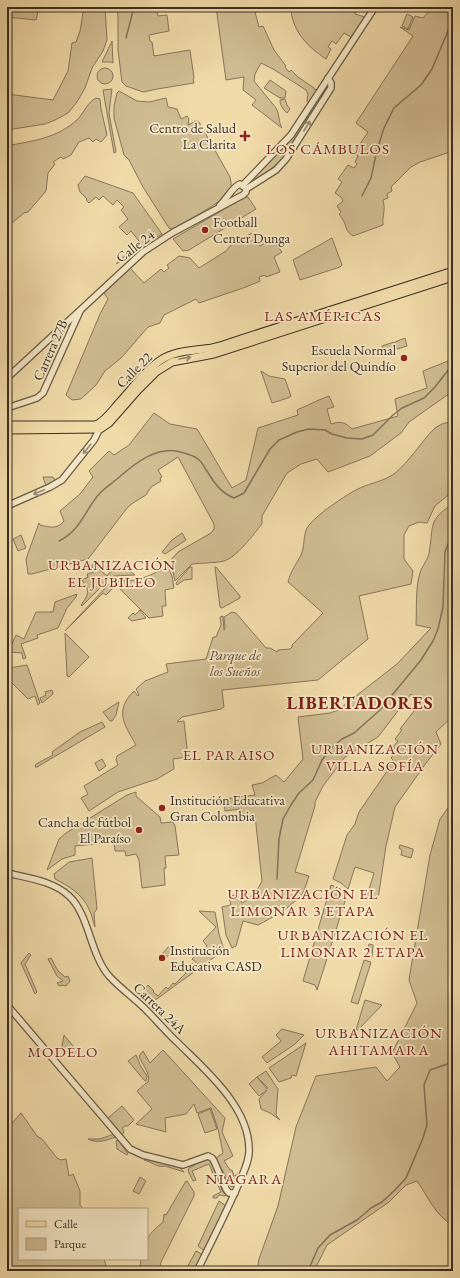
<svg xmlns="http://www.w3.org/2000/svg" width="460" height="1278" font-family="'EB Garamond',serif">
  <rect width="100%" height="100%" fill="#f0daa8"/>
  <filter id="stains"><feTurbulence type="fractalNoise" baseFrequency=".005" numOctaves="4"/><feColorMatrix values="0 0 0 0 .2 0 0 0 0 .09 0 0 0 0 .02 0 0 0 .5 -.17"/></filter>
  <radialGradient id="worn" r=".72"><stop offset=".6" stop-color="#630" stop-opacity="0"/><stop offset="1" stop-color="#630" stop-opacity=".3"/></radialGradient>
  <!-- green -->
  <g fill="#d1bd92" stroke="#85765c">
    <path d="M 7,7 L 39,7 L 36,20 L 7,17 Z"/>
    <path d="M 84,7 L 105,7 L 107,40 L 103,51 L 92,68 L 85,88 L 77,102 L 68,113 L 55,120 L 45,124 L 7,130 L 7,94 L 53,100 L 68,71 L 72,43 L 76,42 L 80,31 Z"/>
    <path d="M 117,7 L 156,7 L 158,16 L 167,15 L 169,31 L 149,35 L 150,41 L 152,42 L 154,56 L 190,50 L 194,78 L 193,79 L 194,83 L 157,89 L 143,92 L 126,86 L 122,82 L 118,50 L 118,16 Z"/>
    <path d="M 216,7 L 261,7 L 262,9 L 255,12 L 259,27 L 263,26 L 274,50 L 286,66 L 285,67 L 289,72 L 291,70 L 298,77 L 314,88 L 314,89 L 317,90 L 309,102 L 307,101 L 308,94 L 306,90 L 273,69 L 261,63 L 255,74 L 254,81 L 276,108 C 280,115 278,121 282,128 L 252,105 L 256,100 L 243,90 L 244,77 L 226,80 Z"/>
    <path d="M 317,7 L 358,7 L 355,14 L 365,17 L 351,37 L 344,33 L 336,44 L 332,41 L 328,47 L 331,49 L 326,59 C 308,47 293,32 291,10 L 316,9 Z"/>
    <path d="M 427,7 L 453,7 L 453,151 L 420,162 L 411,167 L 391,187 L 392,191 L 387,194 L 388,198 L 383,200 C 386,212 382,214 383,225 L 353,236 C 347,232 347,230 345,224 C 344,221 341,217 339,214 L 341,212 L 337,206 L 343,201 L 341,197 L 335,193 L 342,182 L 338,179 L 348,165 L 354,168 L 357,164 L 355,162 L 358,156 L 354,153 L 368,132 L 356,123 L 413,36 L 400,27 L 409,30 L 415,16 L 423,18 L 430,10 Z"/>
    <path d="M 407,14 L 413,17 L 408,29 L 402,26 Z"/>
    <path d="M 112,41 L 113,63 L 111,62 L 102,62 Z"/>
    <circle cx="105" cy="76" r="8"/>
    <path d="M 270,80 L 286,91 L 285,98 L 280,98 L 281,97 L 280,98 L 264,88 Z"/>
    <path d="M 327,84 L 329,86 L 328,91 L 279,163 L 252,183 L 252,180 L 289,142 Z"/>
    <path d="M 112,89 L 109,113 L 116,152 L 114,153 L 103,90 Z"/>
    <path d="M 119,91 L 137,101 L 149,102 L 166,98 L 168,107 L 177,109 L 181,119 L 187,116 L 189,119 L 188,125 L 196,121 L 199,122 L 230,177 C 231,181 232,186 230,190 C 223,203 186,221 172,229 L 169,228 L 143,187 L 129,160 L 124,155 L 114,118 L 114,106 L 117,93 Z"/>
    <path d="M 96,98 L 100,99 L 101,109 L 107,135 L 101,142 L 96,139 L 93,142 L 89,138 L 79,142 L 71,155 L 63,159 L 61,157 L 53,162 L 55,164 L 48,173 L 46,191 L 28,212 L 24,213 L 7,227 L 7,146 C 35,140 56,139 78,119 C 84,112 88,102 96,98 Z"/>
    <path d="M 285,99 L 287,105 L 290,109 L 287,113 C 283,110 280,105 280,100 Z"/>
    <path d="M 85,176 L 133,193 L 162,234 L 153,239 L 151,239 L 143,246 L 131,231 L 127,235 L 119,227 L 128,219 L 121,210 L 124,207 L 117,200 L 113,205 L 103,196 L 99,200 L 96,197 L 89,203 L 86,200 L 87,199 L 80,192 L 78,185 Z"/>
    <path d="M 245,197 L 248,197 L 256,209 L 189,250 L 183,251 L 173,239 Z"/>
    <path d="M 252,233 L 260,246 L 272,239 L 282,252 L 274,257 L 280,272 L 266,277 L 265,275 L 259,277 L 260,281 L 246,287 L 199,303 L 196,299 L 164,315 L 160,323 L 148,327 L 121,358 L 105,371 L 96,385 L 81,399 L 72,400 L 66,395 L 100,314 L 108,299 L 104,293 L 130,268 L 144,283 L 161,269 L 164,272 L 169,268 L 167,265 L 179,256 L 190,258 L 199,268 L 226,251 L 231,245 Z"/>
    <path d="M 332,238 L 342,265 L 340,267 L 300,280 L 293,260 Z"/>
    <path d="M 132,244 L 140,249 L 116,264 L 132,249 L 129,247 Z"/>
    <path d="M 405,338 L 407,346 L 397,349 L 395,342 Z"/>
    <path d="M 394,342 L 396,350 L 384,354 L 382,346 Z"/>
    <path d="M 453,359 L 453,391 L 409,422 L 401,433 L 370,456 L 328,472 L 317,459 L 301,464 L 287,473 L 262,516 L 262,524 C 253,535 237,557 224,561 C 218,563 199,563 192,564 L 175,581 L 173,572 L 168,563 L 178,552 L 211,533 L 214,529 L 214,524 L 178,457 L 158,470 L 162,477 L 160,478 L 161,481 L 151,487 L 146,495 L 133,503 L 128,507 L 88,559 L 32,574 L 28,574 L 26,559 L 39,523 L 40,525 C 49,527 57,530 64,521 L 60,511 L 80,494 L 93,477 L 89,471 L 109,451 L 114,455 L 129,445 L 154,413 L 170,424 L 197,429 L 232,488 L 246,480 L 258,428 L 298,415 L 297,410 L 319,400 L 329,396 L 334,407 L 327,409 L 331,424 C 341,421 345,422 352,429 L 398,416 L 395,399 L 427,388 L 423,371 Z"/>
    <path d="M 261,371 L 269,376 L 285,379 L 291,396 L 288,398 L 272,403 Z"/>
    <path d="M 450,422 L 453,423 L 453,491 L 435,506 L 427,523 L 419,522 L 409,526 L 404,535 L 404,559 L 413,571 L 411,584 L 359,596 L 368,639 L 318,680 L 222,690 L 224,707 L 221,709 L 182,717 L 177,722 L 184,721 L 188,757 L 173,759 L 174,769 L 157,779 L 118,792 L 89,811 L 81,798 L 88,794 L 84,786 L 118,765 L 116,760 L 117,756 L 136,745 C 124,724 114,711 134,691 L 138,696 L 139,695 L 136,689 L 145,681 L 168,672 L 166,664 L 206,659 L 213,637 L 216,637 L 221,625 L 220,617 L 223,616 L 224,630 L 225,627 L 224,617 L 232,612 L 236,613 L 266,648 L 270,648 L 277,652 L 278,650 L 290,649 L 292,647 L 292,645 L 323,613 L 288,582 C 291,570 296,565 301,555 C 305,546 303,536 307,528 C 314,516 347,494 360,488 C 371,483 384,481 394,474 C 410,461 420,443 435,428 L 442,424 Z"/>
    <path d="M 43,477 L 53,477 L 55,480 L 50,485 L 46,486 Z"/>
    <path d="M 453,504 L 453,716 L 436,732 L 441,744 L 426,763 L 395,807 L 386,846 L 378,899 L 367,896 L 374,873 L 355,867 L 348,889 L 341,883 L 333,879 L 347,835 L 355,824 L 359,812 L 390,767 L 389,766 L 393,760 L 391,758 L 397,750 L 393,747 L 398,741 L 395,739 L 402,730 L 400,729 L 421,702 L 411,694 L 378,737 L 345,757 L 323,786 L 315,802 L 315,806 L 295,872 L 309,876 L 304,891 L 301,896 L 282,912 L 260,924 L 258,925 L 243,921 L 236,946 L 232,948 L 226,935 L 222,907 L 231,905 L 229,897 L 237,894 L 242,903 C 251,899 258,889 262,881 L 255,815 L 243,816 L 240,809 L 225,811 L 224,799 L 255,795 L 252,785 L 262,783 L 276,775 L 284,782 L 303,759 L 298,717 L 330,713 L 338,710 L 397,664 L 431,628 L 416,625 C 417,608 415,589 420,573 C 422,566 428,560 429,553 C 434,527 427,520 453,504 Z"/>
    <path d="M 182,533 L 186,540 L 165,554 L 162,552 L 172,540 Z"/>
    <path d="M 21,535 L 26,548 L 18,551 L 13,539 Z"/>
    <path d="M 93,564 L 107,576 L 110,572 L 114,571 L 118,566 L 124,570 L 126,568 L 135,575 L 114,576 L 110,578 L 82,606 L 81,605 C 89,594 90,591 82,580 L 88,577 L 87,574 L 94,572 L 92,566 Z"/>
    <path d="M 168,567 L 172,576 L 174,588 L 165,590 L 166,606 L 162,606 L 163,616 L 149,618 L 116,585 L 106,595 L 103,593 L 65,631 L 107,586 C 121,577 125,583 138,579 C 149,577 157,571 168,567 Z"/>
    <path d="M 190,567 L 192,567 L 192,579 L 184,580 L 177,585 L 176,583 Z"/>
    <path d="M 215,567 L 216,567 L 240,596 L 240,598 L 222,608 L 220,607 Z"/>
    <path d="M 77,594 L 76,597 L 67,608 L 58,628 L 37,635 L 38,638 L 21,644 L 26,658 L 23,659 L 22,653 L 8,652 L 16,635 L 24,639 L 36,612 L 53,612 L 55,602 Z"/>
    <path d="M 140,610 L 146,618 L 132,621 L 128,618 L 133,613 L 135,615 Z"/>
    <path d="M 65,633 L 89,657 L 69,677 L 67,676 Z"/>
    <path d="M 27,665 L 40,703 L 38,705 L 35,696 L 28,699 L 7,678 L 7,670 L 9,668 Z"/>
    <path d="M 52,690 L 53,694 L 42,703 L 40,698 L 46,695 L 45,692 Z"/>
    <path d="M 119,702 L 116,715 L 112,721 L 110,721 L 103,712 Z"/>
    <path d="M 102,722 L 105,727 L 37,767 L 35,767 L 36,764 L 53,755 L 52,752 L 80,732 Z"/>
    <path d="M 102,759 L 106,766 L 99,771 L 95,763 Z"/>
    <path d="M 136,792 L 136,796 L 160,817 L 161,823 L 173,822 L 175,826 L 179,855 L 165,856 L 166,868 L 164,868 L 165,885 L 142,888 L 139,860 L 136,854 L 126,856 L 125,851 L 115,851 L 114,842 L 75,846 L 75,855 L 62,859 L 47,870 L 59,839 L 66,833 L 127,795 Z"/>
    <path d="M 453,801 L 453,1225 C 436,1217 427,1195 417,1181 L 406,1185 L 389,1202 L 327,1245 L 314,1271 L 257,1271 L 259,1259 L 278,1206 L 296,1127 L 316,1076 L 376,1067 L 387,1081 L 400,1067 L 392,1053 L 417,1003 L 409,980 L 430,855 L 440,819 Z"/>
    <path d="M 400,845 L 413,849 L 413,851 L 411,858 L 401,855 L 402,850 L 399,848 Z"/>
    <path d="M 92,858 L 97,909 L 94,913 L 95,927 C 93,922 92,915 89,909 C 82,894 69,886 55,879 L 54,874 L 69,862 Z"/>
    <path d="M 331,885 L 339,888 L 347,895 L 317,990 L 315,985 L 303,981 Z"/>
    <path d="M 199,911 L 215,912 L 219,934 L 224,950 L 201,967 L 192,959 L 196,955 L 198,956 L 207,946 L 203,941 L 216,927 Z"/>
    <path d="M 171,944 L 175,948 L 166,958 L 162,954 Z"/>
    <path d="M 369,944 L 373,945 L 372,957 L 366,955 Z"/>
    <path d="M 29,953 L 31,955 L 25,964 L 37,992 L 35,994 L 21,963 Z"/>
    <path d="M 51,958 L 58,971 L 65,977 L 68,976 L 70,981 L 66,986 L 63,985 L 59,986 L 57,983 L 63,981 L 57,976 L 48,959 Z"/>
    <path d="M 364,960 L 371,962 L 358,1004 L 351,1002 Z"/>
    <path d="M 176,961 L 186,970 L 192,963 L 198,969 L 154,1001 L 143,991 L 148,985 L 154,991 L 153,992 L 158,996 L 166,987 L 168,989 L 173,983 L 175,984 L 186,973 L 174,963 Z"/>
    <path d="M 365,1000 L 382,1005 L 358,1030 L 356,1030 Z"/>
    <path d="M 282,1029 L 304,1035 L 295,1044 L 267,1063 L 262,1057 L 281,1041 L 276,1035 Z"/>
    <path d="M 64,1035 L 78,1052 L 75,1054 L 67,1052 L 62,1046 Z"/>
    <path d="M 306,1043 L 296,1076 L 292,1075 L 291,1078 L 279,1082 L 269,1068 Z"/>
    <path d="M 163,1050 L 225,1118 L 222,1132 L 233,1156 L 224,1161 L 230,1170 L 232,1170 L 234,1176 L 238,1174 L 233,1186 L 231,1187 C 228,1184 228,1179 225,1175 C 222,1170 219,1165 216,1158 L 223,1153 L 218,1129 L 211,1108 L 197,1113 L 194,1104 L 186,1114 L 165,1118 L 166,1132 L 136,1124 L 152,1109 L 137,1091 L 145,1084 L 148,1082 C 151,1073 142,1065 139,1056 L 143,1051 L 150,1063 Z"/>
    <path d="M 136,1055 L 140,1065 L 147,1076 L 146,1081 L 145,1081 L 128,1061 Z"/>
    <path d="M 266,1071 L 278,1089 L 276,1115 L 280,1120 L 270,1113 L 261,1109 L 259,1099 L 267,1090 L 259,1096 L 249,1084 L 257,1077 L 267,1089 L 267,1087 L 257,1077 Z"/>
    <path d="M 122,1106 L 134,1120 L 128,1126 L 125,1126 L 122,1128 L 124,1131 L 122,1136 L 108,1118 Z"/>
    <path d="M 210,1109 L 217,1129 L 205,1133 L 198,1114 Z"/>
    <path d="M 21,1113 L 37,1136 L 42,1139 L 57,1158 L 61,1160 L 66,1159 L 69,1176 L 73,1174 L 80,1191 L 80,1205 L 83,1209 L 19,1209 L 19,1259 L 104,1259 L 107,1269 L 112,1271 L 7,1271 L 7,1129 Z"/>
    <path d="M 114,1134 L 116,1137 C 107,1140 97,1144 88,1139 L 100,1139 Z"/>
    <path d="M 118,1140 L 128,1154 L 127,1155 L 117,1149 L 116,1141 Z"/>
    <path d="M 145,1158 L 179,1167 L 184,1172 L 165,1166 C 157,1168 152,1162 144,1160 Z"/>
    <path d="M 204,1158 L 208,1158 L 211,1161 L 223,1192 L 226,1195 L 225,1196 L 219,1195 L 217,1198 L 213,1198 L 213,1196 L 221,1192 L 209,1164 L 192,1171 L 196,1180 L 193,1181 L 188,1171 L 189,1168 L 195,1165 Z"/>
    <path d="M 140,1177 L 146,1181 L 139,1194 L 133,1191 Z"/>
    <path d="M 186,1181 L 187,1181 L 194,1192 L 194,1196 L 161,1262 L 159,1271 L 139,1271 L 141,1259 L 147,1259 C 147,1235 145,1238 163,1222 L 164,1214 L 166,1215 Z"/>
    <path d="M 219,1201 L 226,1206 L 205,1249 L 203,1250 L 198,1246 Z"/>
    <path d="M 196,1251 L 200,1253 L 202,1256 L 194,1271 L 185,1271 Z"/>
  </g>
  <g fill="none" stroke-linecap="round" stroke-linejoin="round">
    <!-- stream -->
    <g stroke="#827359" stroke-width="1.5">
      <path d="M 126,38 L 134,7"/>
      <path d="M 362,196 L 371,178 L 377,150 L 384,128 L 394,108 L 421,85 L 432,69 L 453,19"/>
      <path d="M 59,541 C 82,529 84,511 100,493 C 105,488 111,484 117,479 C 134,464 159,443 184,453 C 188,454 194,456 198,459 C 202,462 204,467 207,471 C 215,484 220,492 234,498 L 244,493 L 270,449 L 279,440 L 297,432 L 309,429 L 325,430 L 332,434 L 347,438 L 362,439 L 373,435 L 393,415 L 402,408 L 424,398 L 435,387 L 449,369 L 453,368"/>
      <path d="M 277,879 L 279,839 L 283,819 L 291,805 L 299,793 L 313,780 L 322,760 L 330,749 L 342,739 L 354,733 L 379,711 L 421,660 L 433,641 L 438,629 L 443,607 L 445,552 L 453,531"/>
      <path d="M 308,1271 L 318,1248 L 330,1235 L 357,1220 L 371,1208 L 382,1202 L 395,1190 L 406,1178 L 423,1138 L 427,1125 L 424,1085 L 430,1070 L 453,1062"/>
    </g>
    <!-- minor casing -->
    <g stroke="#675a46" stroke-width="8">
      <g id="minor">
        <path d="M 243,185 L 291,135 L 375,7"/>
        <path d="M 246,189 L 276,170 L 286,159 L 331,88 L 331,83 L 328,78"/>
        <path d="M 220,205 C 226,200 233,186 240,184 L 244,187"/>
        <path d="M 7,378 L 143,252 L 172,233 L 239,197 L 243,195 L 246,192 L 246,189"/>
        <path d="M 7,408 L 37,398 L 43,393 L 80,311"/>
        <path d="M 7,506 L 50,487 L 62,480 L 94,440 L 101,426"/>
        <path d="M 7,873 C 28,878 53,881 69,896 C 89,914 90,954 109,976 C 119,987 130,995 141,1005 C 153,1016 164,1030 177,1042 C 204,1069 249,1106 249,1149 C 250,1159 244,1171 240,1181 C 227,1211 212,1241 197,1271"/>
        <path d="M 7,1005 L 130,1149 L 143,1155 L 183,1165 L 208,1156 L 212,1158 L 214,1161 L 226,1189 L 229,1193 L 235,1193"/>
      </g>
    </g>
    <!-- major casing -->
    <g stroke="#392f25" stroke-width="9">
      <g id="major">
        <path d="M 7,425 L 96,425 C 106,420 111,412 118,404 C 131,390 145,370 161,360 C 176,350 195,351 212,348 C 222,346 232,342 241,339 L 453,271"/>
        <path d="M 7,430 L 100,429 L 109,423 L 138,390 L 156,372 L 172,362 L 214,354 L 453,277"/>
      </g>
    </g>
    <!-- minor -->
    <use href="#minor" stroke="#f5e7c6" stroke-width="5.5"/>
    <!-- major -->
    <use href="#major" stroke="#f0daa8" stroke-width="7"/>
  </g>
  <!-- one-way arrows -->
  <defs><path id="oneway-shaft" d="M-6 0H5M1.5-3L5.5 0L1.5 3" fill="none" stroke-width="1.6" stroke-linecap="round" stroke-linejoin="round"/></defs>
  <g stroke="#978b76">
    <use href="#oneway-shaft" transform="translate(307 126) rotate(-57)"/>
    <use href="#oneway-shaft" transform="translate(87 449) rotate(129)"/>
    <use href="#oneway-shaft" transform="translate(39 492) rotate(157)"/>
  </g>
  <use stroke="#948466" href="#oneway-shaft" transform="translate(185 358) rotate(-10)"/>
  <!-- markers -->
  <g fill="#8f2418" stroke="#f5e7c6" stroke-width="1.5">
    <path d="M243 130h4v4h4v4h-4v4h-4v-4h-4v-4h4z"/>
    <circle cx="205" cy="230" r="4"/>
    <circle cx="404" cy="358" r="4"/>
    <circle cx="162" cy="808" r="4"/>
    <circle cx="139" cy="830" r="4"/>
    <circle cx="162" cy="958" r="4"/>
  </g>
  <g text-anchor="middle" stroke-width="3.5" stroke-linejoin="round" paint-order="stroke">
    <!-- poi labels -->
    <g font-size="14" fill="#392f25" stroke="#f5e7c6" text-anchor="end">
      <text x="236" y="133">Centro de Salud<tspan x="236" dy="16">La Clarita</tspan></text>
      <text x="213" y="227" text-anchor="start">Football<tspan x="213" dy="16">Center Dunga</tspan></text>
      <text x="396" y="355">Escuela Normal<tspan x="396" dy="16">Superior del Quindío</tspan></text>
      <text x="170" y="805" text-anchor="start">Institución Educativa<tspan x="170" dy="16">Gran Colombia</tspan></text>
      <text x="131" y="827">Cancha de fútbol<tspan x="131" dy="16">El Paraíso</tspan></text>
      <text x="170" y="955" text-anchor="start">Institución<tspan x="170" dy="16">Educativa CASD</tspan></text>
    </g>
    <!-- street labels -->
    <g font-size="14" fill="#392f25" stroke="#f5e7c6">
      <text transform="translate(135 246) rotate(-37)" y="5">Calle 24</text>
      <text transform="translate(50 350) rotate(-66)" y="5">Carrera 27B</text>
      <text transform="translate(134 370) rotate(-45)" y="5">Calle 22</text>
      <text transform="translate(160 1008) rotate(44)" y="5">Carrera 24A</text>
    </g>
    <!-- park labels -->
    <g font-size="14" font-style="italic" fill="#574b3b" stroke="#f5e7c6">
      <text x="235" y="660">Parque de<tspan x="235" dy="16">los Sueños</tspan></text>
    </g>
    <!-- neighbourhood labels -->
    <g font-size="15" letter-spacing="1" fill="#7a1f14" stroke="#f5e7c6">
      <text x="328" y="154">LOS CÁMBULOS</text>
      <text x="323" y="321">LAS AMÉRICAS</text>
      <text x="112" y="570">URBANIZACIÓN<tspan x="112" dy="17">EL JUBILEO</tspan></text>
      <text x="375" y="754">URBANIZACIÓN<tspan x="375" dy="17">VILLA SOFÍA</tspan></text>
      <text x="229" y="760">EL PARAISO</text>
      <text x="303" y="899">URBANIZACIÓN EL<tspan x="303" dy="17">LIMONAR 3 ETAPA</tspan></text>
      <text x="353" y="940">URBANIZACIÓN EL<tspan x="353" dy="17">LIMONAR 2 ETAPA</tspan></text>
      <text x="379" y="1038">URBANIZACIÓN<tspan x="379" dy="17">AHITAMARA</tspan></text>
      <text x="63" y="1057">MODELO</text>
      <text x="244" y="1184">NIAGARA</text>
    </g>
    <!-- district labels -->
    <g font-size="18" font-weight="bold" letter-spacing="1" fill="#7a1f14" stroke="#f5e7c6">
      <text x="360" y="709">LIBERTADORES</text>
    </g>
  </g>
  <!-- margin -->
  <rect width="460" height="1278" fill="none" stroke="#f0daa8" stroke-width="24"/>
  <rect x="8" y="8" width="444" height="1262" fill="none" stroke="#392f25" stroke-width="2"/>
  <rect x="12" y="12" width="436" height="1254" fill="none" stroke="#392f25"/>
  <!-- legend -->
  <rect x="18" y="1208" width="130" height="52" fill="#f5e7c6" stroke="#aa9d86"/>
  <rect x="26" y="1221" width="20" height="6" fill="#f0daa8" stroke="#aa9d86"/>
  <text x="54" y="1228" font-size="12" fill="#392f25">Calle</text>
  <rect x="26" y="1238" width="20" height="12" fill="#d1bd92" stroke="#aa9d86"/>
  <text x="54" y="1248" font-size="12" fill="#392f25">Parque</text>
  <rect width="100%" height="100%" filter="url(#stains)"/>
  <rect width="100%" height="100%" fill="url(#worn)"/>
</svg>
